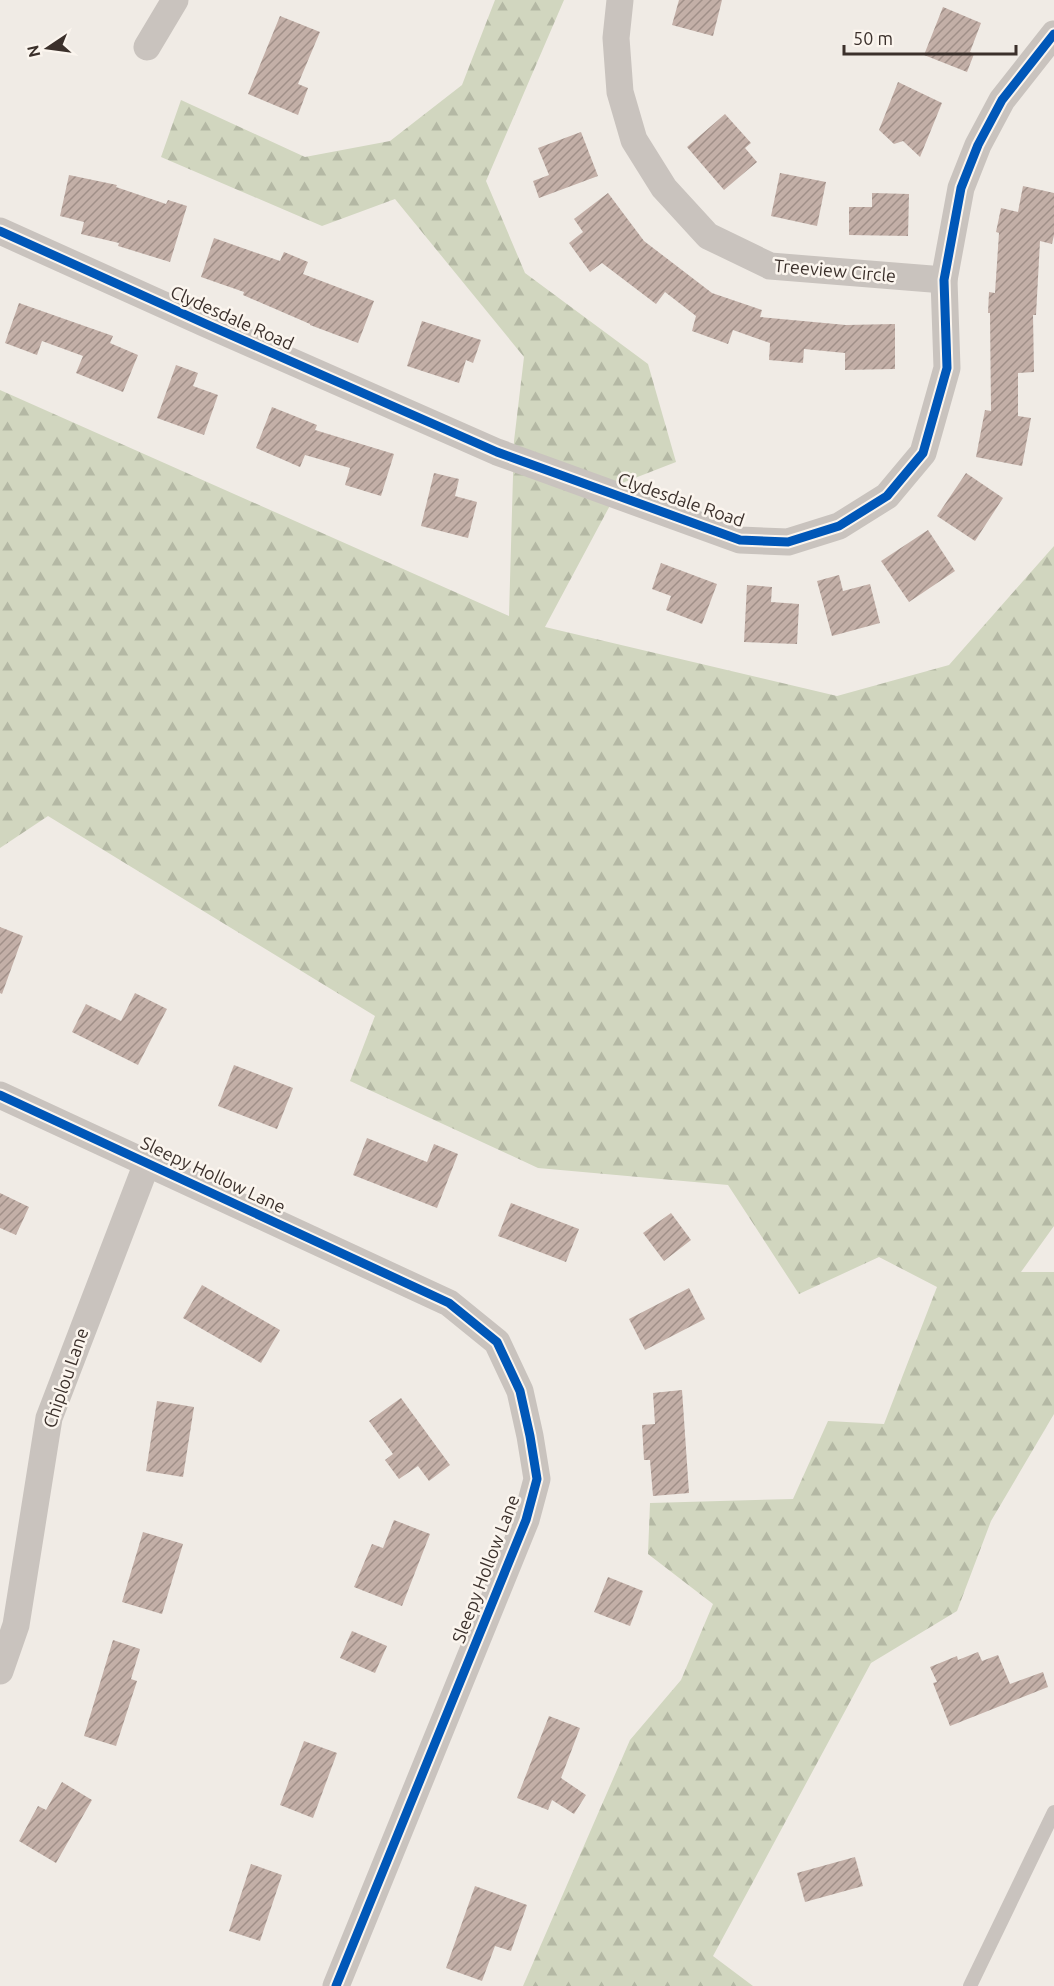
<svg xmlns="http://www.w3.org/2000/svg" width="1054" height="1986" font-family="Ubuntu,sans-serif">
  <defs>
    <pattern id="forest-firs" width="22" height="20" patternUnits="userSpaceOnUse" patternTransform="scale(1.5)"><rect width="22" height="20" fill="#d1d6bf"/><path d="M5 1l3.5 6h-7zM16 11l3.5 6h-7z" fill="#b4b8a4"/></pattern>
    <pattern id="building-hatch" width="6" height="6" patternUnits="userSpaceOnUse" patternTransform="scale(1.5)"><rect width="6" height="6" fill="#c3afa7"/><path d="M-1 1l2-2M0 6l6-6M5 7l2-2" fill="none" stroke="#a08f88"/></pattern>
  </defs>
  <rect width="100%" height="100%" fill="#f0ebe5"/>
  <!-- forest -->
  <path fill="url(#forest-firs)" d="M 495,0 L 564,0 L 486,181 L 525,273 L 648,364 L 676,462 L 622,483 L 545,627 L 837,696 L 949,665 L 1054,546 L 1054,1226 L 1021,1272 L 1054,1272 L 1054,1414 L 991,1521 L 957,1611 L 871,1663 L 713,1956 L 753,1986 L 523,1986 L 630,1740 L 681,1680 L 713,1604 L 648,1554 L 650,1503 L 793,1499 L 828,1421 L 884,1424 L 937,1287 L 879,1257 L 799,1294 L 728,1185 L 538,1168 L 350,1081 L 375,1016 L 48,816 L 0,848 L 0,390 L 509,616 L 514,441 L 524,357 L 395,199 L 322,226 L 161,157 L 181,100 L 305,157 L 390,141 L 462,85 Z"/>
  <!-- building -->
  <g fill="url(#building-hatch)">
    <path d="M 679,0 L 722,0 L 713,36 L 672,25 Z"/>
    <path d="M 943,7 L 981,23 L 970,52 L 974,54 L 967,72 L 924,55 Z"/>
    <path d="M 280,16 L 320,32 L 298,84 L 308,88 L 298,115 L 248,94 Z"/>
    <path d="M 898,82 L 942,103 L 920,157 L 903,141 L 894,144 L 879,130 Z"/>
    <path d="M 725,114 L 751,143 L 745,148 L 757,162 L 724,190 L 687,147 Z"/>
    <path d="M 581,132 L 598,176 L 539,198 L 533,181 L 549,175 L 538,148 Z"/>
    <path d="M 780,173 L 826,182 L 817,226 L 771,216 Z"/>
    <path d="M 69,175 L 117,185 L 116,187 L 166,204 L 168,200 L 187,206 L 170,262 L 118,246 L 119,243 L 81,234 L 84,222 L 60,216 Z"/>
    <path d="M 1023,186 L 1054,193 L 1054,235 L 1052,244 L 1040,241 L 1036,315 L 1033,315 L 1034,372 L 1018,373 L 1018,416 L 1031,418 L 1022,466 L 976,457 L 985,410 L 991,411 L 990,313 L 988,313 L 989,292 L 995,293 L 999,233 L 996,232 L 1001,208 L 1018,212 Z"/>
    <path d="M 608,193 L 644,241 L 712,293 L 762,310 L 760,317 L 846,325 L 895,324 L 895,369 L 845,370 L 845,353 L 804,349 L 803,363 L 769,360 L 770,343 L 733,330 L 728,344 L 692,331 L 696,316 L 665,292 L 656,304 L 602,263 L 590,272 L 569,243 L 583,232 L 574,219 Z"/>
    <path d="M 872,193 L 909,194 L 908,236 L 849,235 L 849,207 L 872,207 Z"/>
    <path d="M 214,238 L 280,261 L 284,252 L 308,262 L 303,274 L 374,301 L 358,343 L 310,325 L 310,324 L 243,295 L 244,292 L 201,277 Z"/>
    <path d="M 19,303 L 113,336 L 110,343 L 138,355 L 123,392 L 76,373 L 83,356 L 42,341 L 37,355 L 5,343 Z"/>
    <path d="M 422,321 L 481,340 L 473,363 L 466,360 L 459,383 L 407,366 Z"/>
    <path d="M 176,365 L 198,373 L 193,386 L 218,395 L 204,435 L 157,418 Z"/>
    <path d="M 272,407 L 317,425 L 315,430 L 394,454 L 381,496 L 345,485 L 350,468 L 305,455 L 300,467 L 256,448 Z"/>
    <path d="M 434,473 L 459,479 L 455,496 L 477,502 L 468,538 L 421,526 Z"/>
    <path d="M 966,473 L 1003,498 L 975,541 L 937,516 Z"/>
    <path d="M 928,530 L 955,571 L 909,602 L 881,561 Z"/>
    <path d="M 661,563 L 717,584 L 702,624 L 666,610 L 671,596 L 652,589 Z"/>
    <path d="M 839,575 L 843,591 L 870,584 L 880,623 L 832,636 L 817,581 Z"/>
    <path d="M 747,585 L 772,587 L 771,602 L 799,604 L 797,644 L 744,642 Z"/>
    <path d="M 0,927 L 23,936 L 2,994 L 0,993 Z"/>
    <path d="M 135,993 L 167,1009 L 138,1065 L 72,1032 L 86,1004 L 121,1021 Z"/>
    <path d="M 234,1065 L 293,1088 L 277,1129 L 218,1106 Z"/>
    <path d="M 367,1138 L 427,1162 L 434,1144 L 458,1154 L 437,1208 L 353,1175 Z"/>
    <path d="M 0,1193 L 29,1207 L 16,1235 L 0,1228 Z"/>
    <path d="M 511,1203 L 579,1229 L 566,1262 L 498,1236 Z"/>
    <path d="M 671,1213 L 691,1240 L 664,1261 L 643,1233 Z"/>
    <path d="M 202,1285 L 280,1330 L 261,1363 L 183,1318 Z"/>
    <path d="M 689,1288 L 705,1319 L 645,1350 L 629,1319 Z"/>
    <path d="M 682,1390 L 689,1493 L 653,1496 L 650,1460 L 644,1460 L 642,1425 L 655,1424 L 653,1393 Z"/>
    <path d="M 401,1398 L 450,1465 L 429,1481 L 418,1466 L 399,1479 L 385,1460 L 393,1454 L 369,1421 Z"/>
    <path d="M 157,1401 L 194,1407 L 183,1477 L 146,1471 Z"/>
    <path d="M 394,1520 L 430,1534 L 402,1606 L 354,1587 L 372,1544 L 383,1548 Z"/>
    <path d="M 143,1532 L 183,1544 L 162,1614 L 122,1602 Z"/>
    <path d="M 608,1577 L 643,1591 L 630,1626 L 594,1612 Z"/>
    <path d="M 352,1631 L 387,1646 L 375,1673 L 340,1658 Z"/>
    <path d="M 113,1640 L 140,1649 L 131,1679 L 137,1681 L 116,1746 L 84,1736 Z"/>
    <path d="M 978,1652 L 982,1661 L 998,1655 L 1010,1684 L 1043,1672 L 1048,1687 L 950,1726 L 933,1683 L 937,1682 L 930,1667 L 957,1656 L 958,1660 Z"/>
    <path d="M 549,1716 L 580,1728 L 561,1778 L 586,1795 L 574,1814 L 552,1800 L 548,1810 L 517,1798 Z"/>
    <path d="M 304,1741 L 337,1753 L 313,1818 L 280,1805 Z"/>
    <path d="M 62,1782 L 92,1800 L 56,1863 L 19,1841 L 38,1806 L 46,1810 Z"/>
    <path d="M 855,1857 L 863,1886 L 805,1902 L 797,1873 Z"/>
    <path d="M 251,1864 L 282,1875 L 260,1941 L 229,1931 Z"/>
    <path d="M 475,1886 L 527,1905 L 511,1951 L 495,1946 L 482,1981 L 446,1968 Z"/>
  </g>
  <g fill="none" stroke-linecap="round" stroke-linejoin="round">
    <!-- service -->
    <path stroke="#c9c3be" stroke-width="14" d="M 970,1986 L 1054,1812"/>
    <!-- minor -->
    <g stroke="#c9c3be" stroke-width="27">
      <path d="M 620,0 L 616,38 L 620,92 L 634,140 L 664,188 L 708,236 L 770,266 L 944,280"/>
      <path d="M 147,47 L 175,0"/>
      <path d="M 0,231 L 206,324 L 497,452 L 740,540 L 788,542 L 839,526 L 887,496 L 923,453 L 947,368 L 944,280 L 961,188 L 978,145 L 1002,100 L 1054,34"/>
      <path d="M 0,1095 L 449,1303 L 497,1342 L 520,1391 L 530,1436 L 537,1479 L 526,1520 L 336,1986"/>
      <path d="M 0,1671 L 16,1625 L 49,1418 L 147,1163"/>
    </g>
    <!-- cycleway casing -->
    <g stroke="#fbf5ee" stroke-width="13">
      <g id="cycleway">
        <path d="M 0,231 L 206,324 L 497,452 L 740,540 L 788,542 L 839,526 L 887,496 L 923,453 L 947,368 L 944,280 L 961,188 L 978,145 L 1002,100 L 1054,34"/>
        <path d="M 0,1095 L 449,1303 L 497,1342 L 520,1391 L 530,1436 L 537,1479 L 526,1520 L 336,1986"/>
      </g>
    </g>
    <!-- cycleway -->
    <use href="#cycleway" stroke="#0057b8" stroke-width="9"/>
  </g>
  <g text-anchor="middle" stroke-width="5" stroke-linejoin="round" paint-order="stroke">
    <!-- street labels -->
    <g font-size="18" fill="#3b302b" stroke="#fbf5ee">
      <text transform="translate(835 271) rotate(5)" y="6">Treeview Circle</text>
      <text transform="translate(232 318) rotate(24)" y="6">Clydesdale Road</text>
      <text transform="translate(681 500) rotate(19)" y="6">Clydesdale Road</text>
      <text transform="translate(213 1175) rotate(25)" y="6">Sleepy Hollow Lane</text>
      <text transform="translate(66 1378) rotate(-71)" y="6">Chiplou Lane</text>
      <text transform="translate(486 1569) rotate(-69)" y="6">Sleepy Hollow Lane</text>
    </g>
  </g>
  <!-- north arrow -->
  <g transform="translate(48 48) rotate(257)" stroke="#fbf5ee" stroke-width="4.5" paint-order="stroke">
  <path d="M0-4.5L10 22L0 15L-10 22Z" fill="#3b302b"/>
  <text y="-9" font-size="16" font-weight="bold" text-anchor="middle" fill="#3b302b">N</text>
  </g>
  <!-- scale -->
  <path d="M844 45v9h172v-9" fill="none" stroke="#3b302b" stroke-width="3"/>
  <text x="853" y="45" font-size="18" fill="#3b302b" stroke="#fbf5ee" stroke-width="4.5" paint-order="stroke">50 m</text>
</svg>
